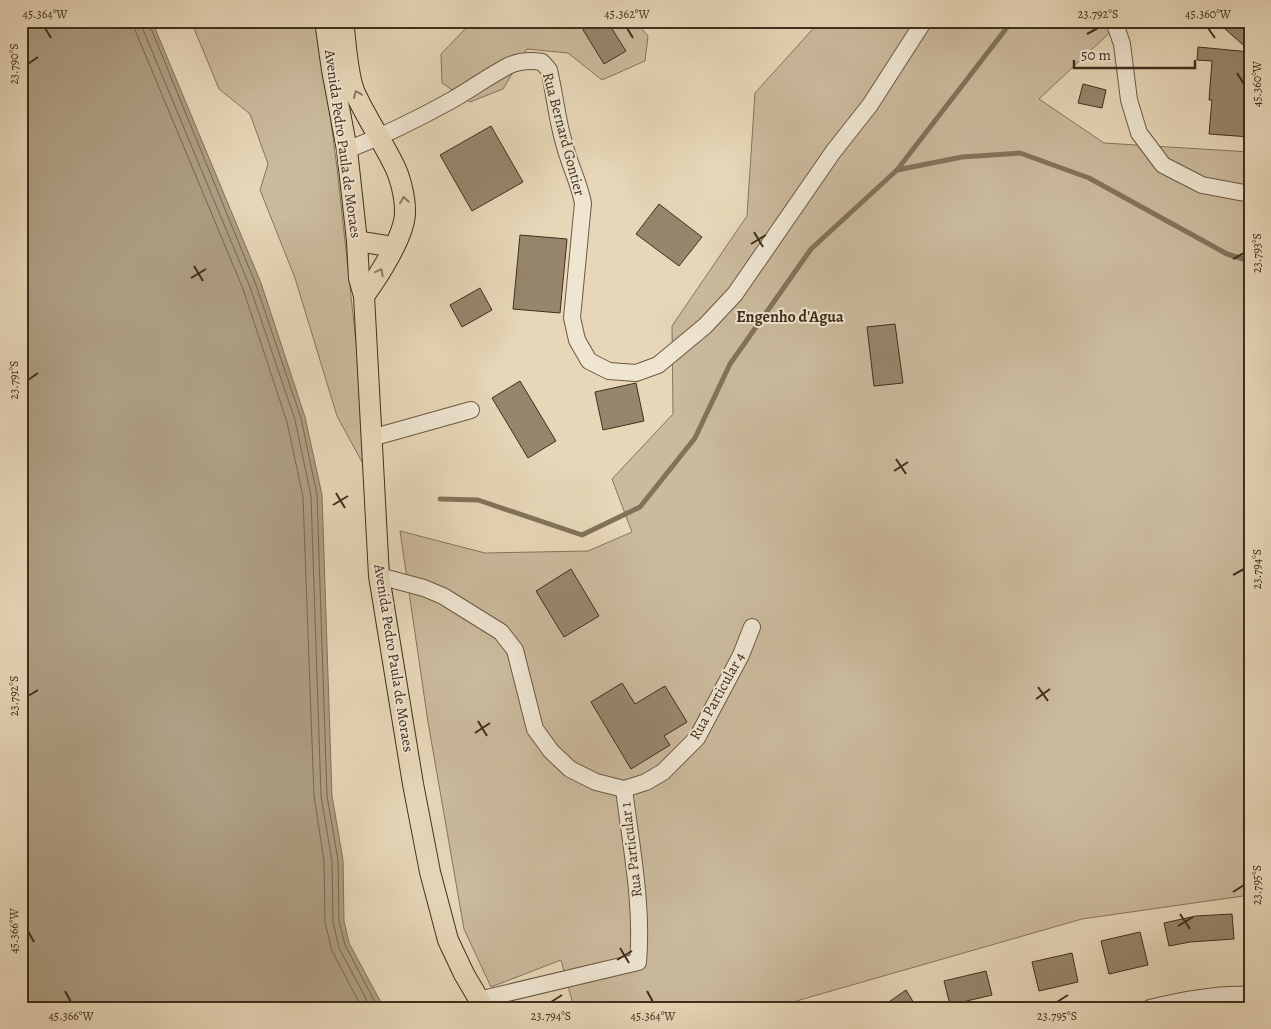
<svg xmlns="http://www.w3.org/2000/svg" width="1271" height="1029" font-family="Alegreya,serif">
  <rect width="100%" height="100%" fill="#e7d7b8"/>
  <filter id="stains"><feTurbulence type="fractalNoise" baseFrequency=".004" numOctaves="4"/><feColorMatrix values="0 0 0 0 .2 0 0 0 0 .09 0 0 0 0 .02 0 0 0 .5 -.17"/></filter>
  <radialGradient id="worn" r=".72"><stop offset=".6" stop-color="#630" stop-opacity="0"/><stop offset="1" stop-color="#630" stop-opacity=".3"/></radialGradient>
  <!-- green -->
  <g fill="#cbba9d" stroke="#86745c">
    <path d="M 191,21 L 318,21 L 337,168 L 369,461 L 362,462 L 337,416 L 295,278 L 260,190 L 268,164 L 250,114 L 219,89 Z"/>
    <path d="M 487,21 L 635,21 L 648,36 L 645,61 L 602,80 L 568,53 L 527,49 L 503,89 L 470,102 L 442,83 L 441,54 L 468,26 Z"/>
    <path d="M 820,21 L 1122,21 L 1039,99 L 1104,143 L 1250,152 L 1250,895 L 1082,919 L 772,1008 L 574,1008 L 561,960 L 491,987 L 464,929 L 428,722 L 400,531 L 485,553 L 588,551 L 632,532 L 612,479 L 673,414 L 672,326 L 747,216 L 755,93 Z"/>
  </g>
  <!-- water -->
  <path fill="#ae9e83" stroke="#82725a" d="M 21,21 L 152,21 L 261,283 L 305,417 L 322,495 L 332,796 L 343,860 L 344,921 L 349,943 L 384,1008 L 21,1008 Z"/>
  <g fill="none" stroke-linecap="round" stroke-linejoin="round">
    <!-- shore -->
    <g stroke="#776650" stroke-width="1">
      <path d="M 134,21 L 135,30 L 243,289 L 287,422 L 303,497 L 314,796 L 324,861 L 325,922 L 332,951 L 362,1008"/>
      <path d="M 141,21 L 142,27 L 250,287 L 295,420 L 311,496 L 321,796 L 332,861 L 333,922 L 339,948 L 371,1008"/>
      <path d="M 148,21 L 256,285 L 301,418 L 317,495 L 327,796 L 338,860 L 339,921 L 345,945 L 378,1008"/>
    </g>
    <!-- stream -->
    <g stroke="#82725a" stroke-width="5">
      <path d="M 897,170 L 1012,21"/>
      <path d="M 440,499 L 478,500 L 582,535 L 640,507 L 695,438 L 730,364 L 811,249 L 897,170 L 962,157 L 1020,153 L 1089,178 L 1227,254 L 1250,261"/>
    </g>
  </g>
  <!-- building -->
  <g fill="#97866d" stroke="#402f1c">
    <path d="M 592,21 L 607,21 L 626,51 L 604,64 L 582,28 Z"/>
    <path d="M 1216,21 L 1241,21 L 1250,29 L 1250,51 Z"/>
    <path d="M 1198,47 L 1250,52 L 1250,137 L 1209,134 L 1212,100 L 1209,100 L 1212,61 L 1197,60 Z"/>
    <path d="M 1083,84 L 1106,90 L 1102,108 L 1078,103 Z"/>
    <path d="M 491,126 L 523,182 L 472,211 L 440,155 Z"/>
    <path d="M 659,204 L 702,237 L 679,266 L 636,234 Z"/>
    <path d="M 520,235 L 567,239 L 560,313 L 513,309 Z"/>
    <path d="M 480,288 L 492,310 L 462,327 L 450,305 Z"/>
    <path d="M 895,324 L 903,383 L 874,386 L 867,327 Z"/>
    <path d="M 520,381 L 556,441 L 528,458 L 492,398 Z"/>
    <path d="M 636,383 L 644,421 L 603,430 L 595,392 Z"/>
    <path d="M 571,569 L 599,616 L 564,637 L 536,591 Z"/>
    <path d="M 622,683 L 635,704 L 665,686 L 687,722 L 664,736 L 670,745 L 631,769 L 591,702 Z"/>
    <path d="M 1232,914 L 1234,939 L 1190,942 L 1169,946 L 1164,923 L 1196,916 Z"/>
    <path d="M 1140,932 L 1148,965 L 1109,974 L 1101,941 Z"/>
    <path d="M 1072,953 L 1078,982 L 1039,991 L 1032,962 Z"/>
    <path d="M 986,971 L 992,995 L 950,1005 L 944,981 Z"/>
    <path d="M 906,990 L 917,1008 L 880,1008 Z"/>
  </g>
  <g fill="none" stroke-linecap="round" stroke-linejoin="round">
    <!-- minor casing -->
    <g stroke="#6a5943" stroke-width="18">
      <g id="minor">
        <path d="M 1114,21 L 1122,44 L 1129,100 L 1139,133 L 1163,165 L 1202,185 L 1250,194"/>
        <path d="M 347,150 C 383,136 418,119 452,100 C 471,89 489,76 508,66 C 519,61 530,60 542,62 L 549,70 C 555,95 557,120 564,143 C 569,164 579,182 583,203 L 572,318 L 577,340 L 589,361 L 609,371 L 636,373 L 658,365 L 705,326 L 735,294 L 833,152 L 870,105 L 924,21"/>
        <path d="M 371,438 L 471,410"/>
        <path d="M 379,576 L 424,588 L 443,596 L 501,632 L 515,650 L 535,729 L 551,751 L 570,769 L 596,782 L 624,789"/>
        <path d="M 624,789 L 646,782 L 663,772 L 697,738 L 741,655 L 752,627"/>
        <path d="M 478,1000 L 638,962 C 643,905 631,846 624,789"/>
        <path d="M 1150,1008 C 1182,1000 1217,993 1250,995"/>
      </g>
    </g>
    <!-- major casing -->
    <g stroke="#402f1c" stroke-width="22">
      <g id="major">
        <path d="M 325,21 L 332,70 L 347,150 L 357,241 L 359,278 L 364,296 L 379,576 L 413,784 L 430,872 L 448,940 L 464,974 L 484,1008"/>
        <path d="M 343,21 C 346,41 347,75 355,93 C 366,117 381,139 393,163 C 400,176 405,196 405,211 C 406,234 378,277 364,296"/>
        <path d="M 357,241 L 394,247"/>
      </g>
    </g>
    <!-- minor -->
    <use href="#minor" stroke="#efe5d1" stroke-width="16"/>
    <!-- major -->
    <use href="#major" stroke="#e7d7b8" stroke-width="20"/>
  </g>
  <!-- one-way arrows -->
  <defs><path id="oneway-chevron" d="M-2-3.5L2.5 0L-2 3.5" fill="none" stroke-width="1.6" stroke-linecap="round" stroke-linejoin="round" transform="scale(1.25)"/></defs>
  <g stroke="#8b7b62">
    <use href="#oneway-chevron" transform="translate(357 94) rotate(-113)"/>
    <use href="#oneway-chevron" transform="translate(404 200) rotate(-99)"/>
    <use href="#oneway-chevron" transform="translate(380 272) rotate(-62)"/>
  </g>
  <!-- ticks -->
  <path fill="none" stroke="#402f1c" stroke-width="2" d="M 45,28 L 51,38M 627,28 L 633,38M 1208,28 L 1215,38M 1087,34 L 1098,28M 28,64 L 38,57M 1237,73 L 1244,84M 754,232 L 763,247M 751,244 L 766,235M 1233,259 L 1244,253M 194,266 L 203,281M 191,278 L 206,269M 28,380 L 38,373M 896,459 L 906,474M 894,471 L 908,462M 336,493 L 345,508M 333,505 L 348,496M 1233,575 L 1244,569M 1038,687 L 1048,701M 28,696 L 38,690M 1036,699 L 1050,689M 478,721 L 487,736M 475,733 L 490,723M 1233,892 L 1244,885M 1180,914 L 1190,929M 1178,926 L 1193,917M 28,931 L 34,942M 620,948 L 629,963M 617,960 L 632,951M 65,991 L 71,1002M 647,991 L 653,1002M 551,1002 L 562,995M 1057,1002 L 1068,995"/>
  <g text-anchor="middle" stroke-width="4" stroke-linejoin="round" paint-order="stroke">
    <!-- street labels -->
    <g font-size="15" fill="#402f1c" stroke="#efe5d1">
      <text transform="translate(564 134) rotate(75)" y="5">Rua Bernard Gontier</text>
      <text transform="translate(343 144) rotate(82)" y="5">Avenida Pedro Paula de Moraes</text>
      <text transform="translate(394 658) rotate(81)" y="5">Avenida Pedro Paula de Moraes</text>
      <text transform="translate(717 696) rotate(-61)" y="5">Rua Particular 4</text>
      <text transform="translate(631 850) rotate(-97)" y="5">Rua Particular 1</text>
    </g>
    <!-- neighbourhood labels -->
    <g font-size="16" font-weight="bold" fill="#402f1c" stroke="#efe5d1">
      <text x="790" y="322">Engenho d'Agua</text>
    </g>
  </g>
  <!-- margin -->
  <rect width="1271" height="1029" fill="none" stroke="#e7d7b8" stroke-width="55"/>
  <!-- scale -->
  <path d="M1074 60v8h121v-8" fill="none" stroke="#402f1c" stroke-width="2.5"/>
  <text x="1081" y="60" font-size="15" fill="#402f1c" stroke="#efe5d1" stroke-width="4" paint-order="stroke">50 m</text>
  <rect x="28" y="28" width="1216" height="974" fill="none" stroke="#402f1c" stroke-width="2"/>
  <g font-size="12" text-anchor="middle" fill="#402f1c">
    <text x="45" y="18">45.364°W</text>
    <text x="627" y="18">45.362°W</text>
    <text x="1098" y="18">23.792°S</text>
    <text x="1208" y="18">45.360°W</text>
    <text transform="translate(14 64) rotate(-90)" y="4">23.790°S</text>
    <text transform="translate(1257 84) rotate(-90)" y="4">45.360°W</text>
    <text transform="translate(1257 253) rotate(-90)" y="4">23.793°S</text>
    <text transform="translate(14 380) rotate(-90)" y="4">23.791°S</text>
    <text transform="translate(1257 569) rotate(-90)" y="4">23.794°S</text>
    <text transform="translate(14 696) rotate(-90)" y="4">23.792°S</text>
    <text transform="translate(1257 885) rotate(-90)" y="4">23.795°S</text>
    <text transform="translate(14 931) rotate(-90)" y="4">45.366°W</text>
    <text x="71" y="1020">45.366°W</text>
    <text x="551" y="1020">23.794°S</text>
    <text x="653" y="1020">45.364°W</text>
    <text x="1057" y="1020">23.795°S</text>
  </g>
  <rect width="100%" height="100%" filter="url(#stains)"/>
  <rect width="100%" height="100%" fill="url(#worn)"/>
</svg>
